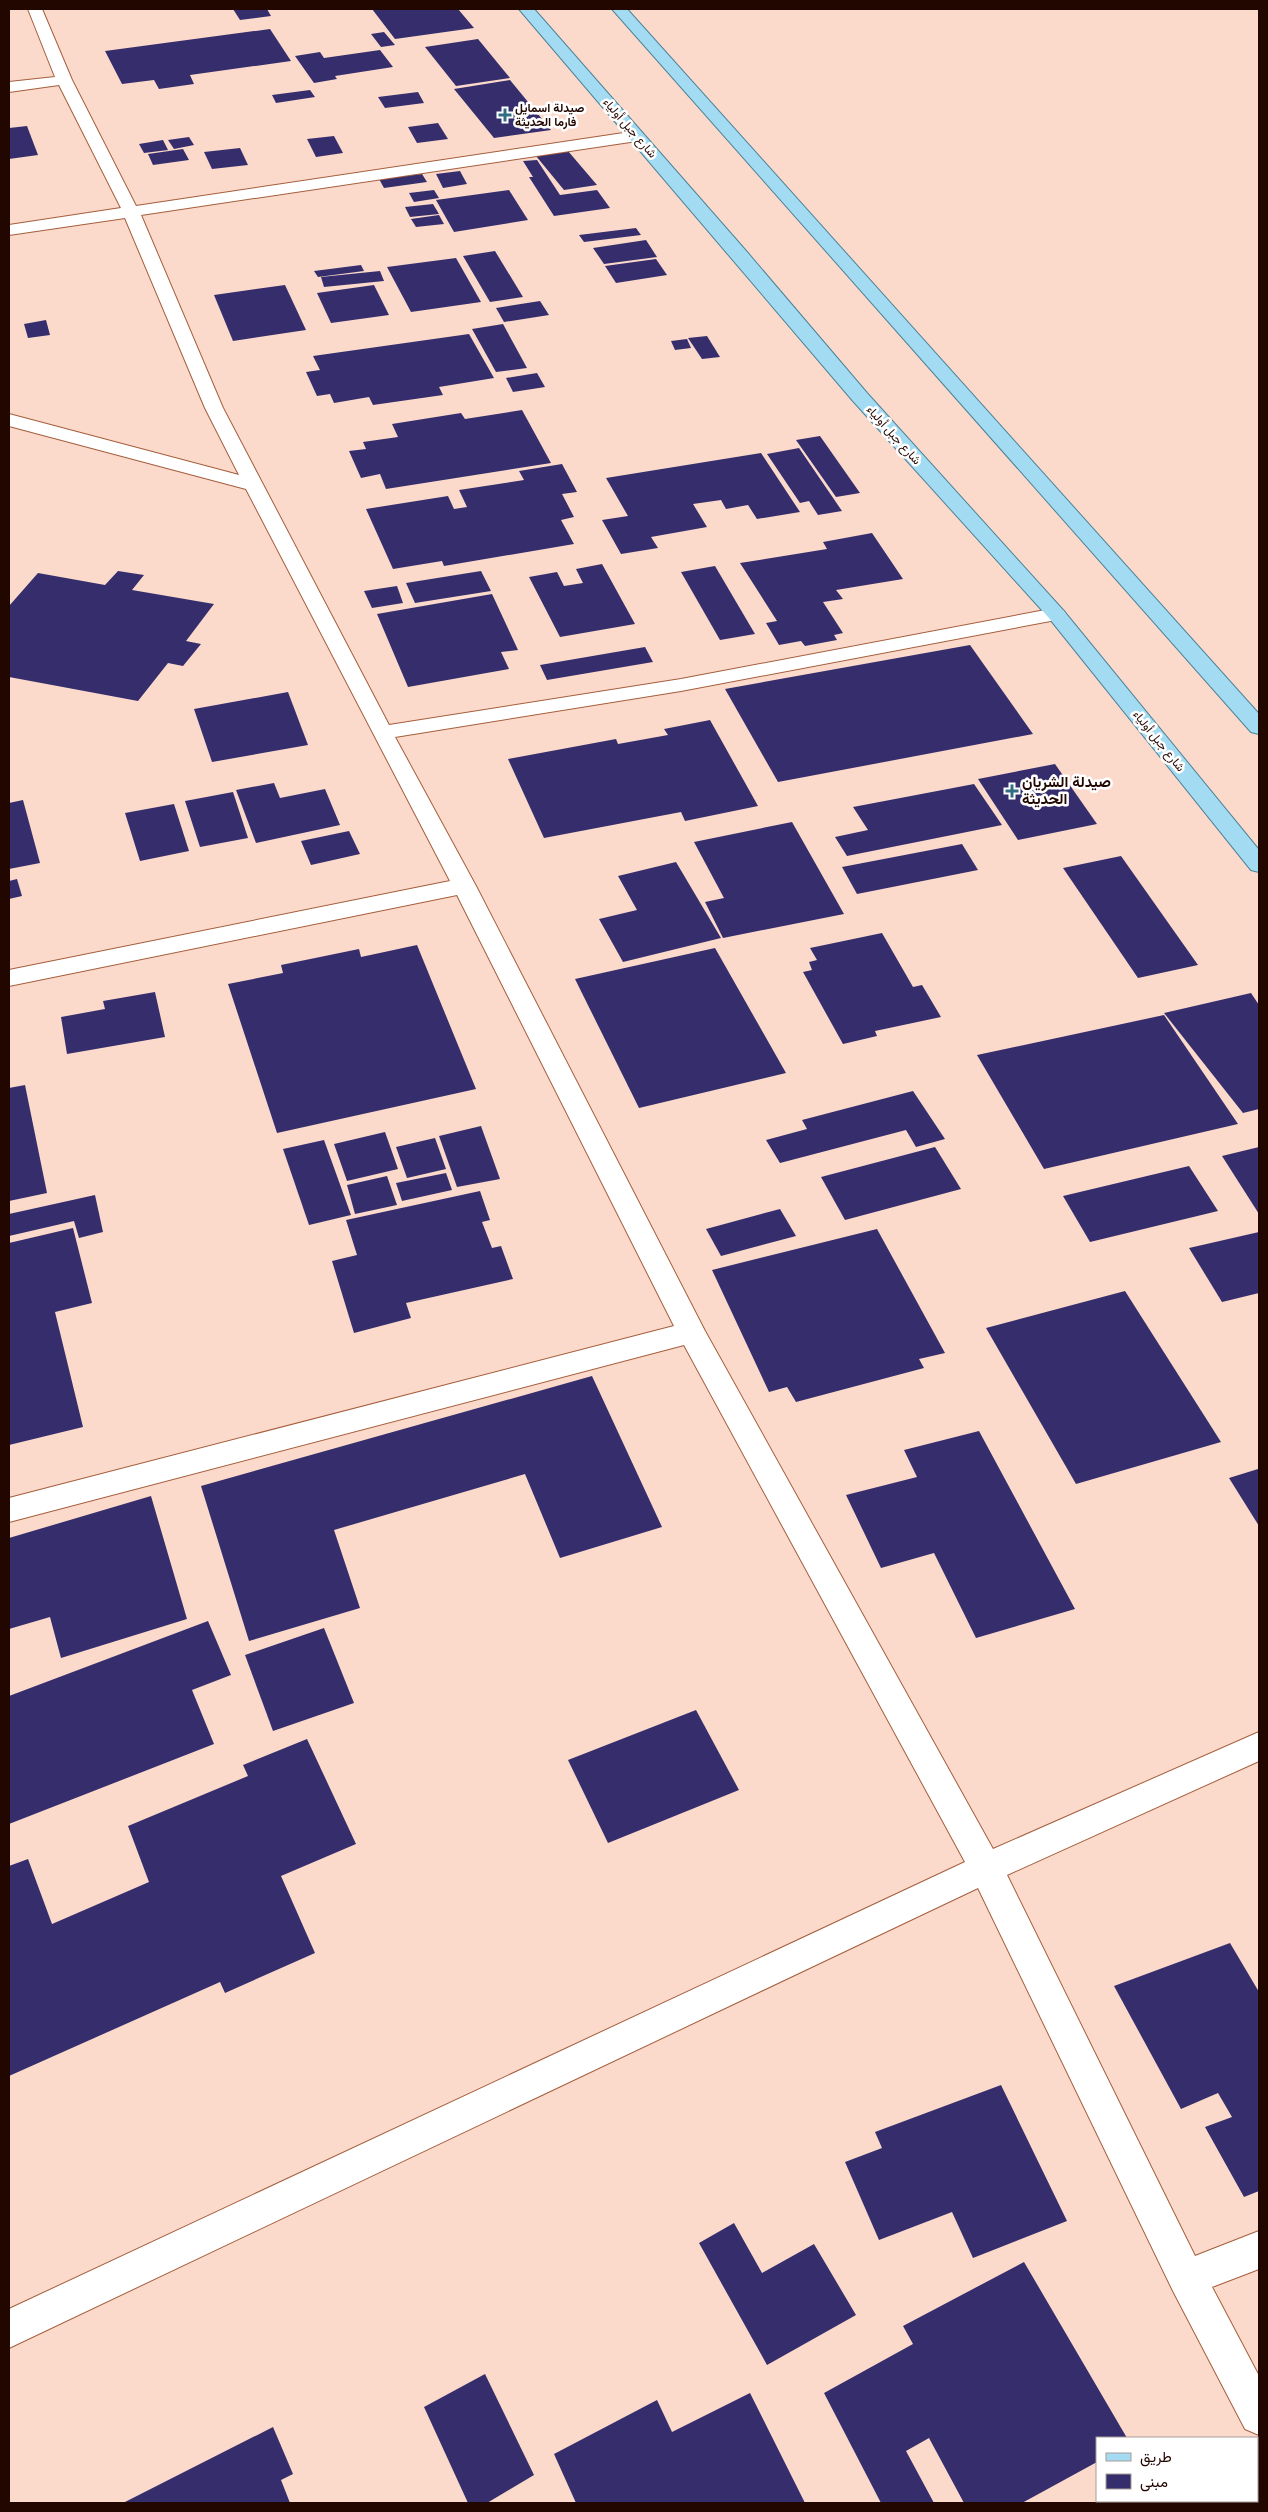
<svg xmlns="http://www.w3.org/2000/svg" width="1268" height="2512" font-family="'Space Grotesk',Vazirmatn,sans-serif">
  <rect width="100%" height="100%" fill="#fbdacc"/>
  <!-- building -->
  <g fill="#362e6c">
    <path d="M 233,9 L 267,9 L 271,16 L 240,20 Z"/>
    <path d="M 372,9 L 458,9 L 474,28 L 395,39 Z"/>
    <path d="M 270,29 L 291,61 L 190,75 L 194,84 L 159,89 L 154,80 L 122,84 L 105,51 Z"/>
    <path d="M 384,32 L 395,45 L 381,47 L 371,34 Z"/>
    <path d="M 478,39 L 510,78 L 456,86 L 425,47 Z"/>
    <path d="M 380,50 L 393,67 L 335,76 L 337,79 L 314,83 L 295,56 L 320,52 L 324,58 Z"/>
    <path d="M 510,80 L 551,130 L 494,138 L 454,89 Z"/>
    <path d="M 310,90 L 315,97 L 276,103 L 272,95 Z"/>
    <path d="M 418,92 L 424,103 L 385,108 L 378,97 Z"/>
    <path d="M 438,123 L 448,139 L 417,143 L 408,127 Z"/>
    <path d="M 27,126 L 38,155 L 9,159 L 9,128 Z"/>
    <path d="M 334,136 L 343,153 L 316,157 L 307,139 Z"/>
    <path d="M 189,137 L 194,145 L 174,149 L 168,140 Z"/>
    <path d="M 163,140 L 168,150 L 144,153 L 139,144 Z"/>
    <path d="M 240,148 L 248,165 L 212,169 L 204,152 Z"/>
    <path d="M 183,149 L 189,160 L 153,165 L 148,154 Z"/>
    <path d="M 568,151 L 597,185 L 564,190 L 536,156 Z"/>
    <path d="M 537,160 L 560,195 L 597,190 L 610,208 L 554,216 L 529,177 L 533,177 L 523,161 Z"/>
    <path d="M 460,171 L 467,184 L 443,188 L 436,174 Z"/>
    <path d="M 422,174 L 427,182 L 384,188 L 379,179 Z"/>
    <path d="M 434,190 L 439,198 L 414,202 L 409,193 Z"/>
    <path d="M 509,190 L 528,220 L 454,232 L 436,200 Z"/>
    <path d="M 433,204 L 439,214 L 410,217 L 405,207 Z"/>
    <path d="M 439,215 L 444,224 L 416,227 L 411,219 Z"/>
    <path d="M 636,228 L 641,235 L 584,242 L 579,235 Z"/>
    <path d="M 646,240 L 657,257 L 604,264 L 593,248 Z"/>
    <path d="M 495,251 L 523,297 L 490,302 L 463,256 Z"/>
    <path d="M 456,258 L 481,302 L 411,312 L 387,267 Z"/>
    <path d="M 656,259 L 667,275 L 616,283 L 605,266 Z"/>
    <path d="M 361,265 L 364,271 L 318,277 L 314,271 Z"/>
    <path d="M 380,271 L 384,281 L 324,287 L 321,277 Z"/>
    <path d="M 285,285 L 306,330 L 233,341 L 214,295 Z"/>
    <path d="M 374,285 L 389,315 L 331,323 L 317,293 Z"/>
    <path d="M 540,301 L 549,315 L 504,322 L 496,308 Z"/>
    <path d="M 46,320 L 50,335 L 28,338 L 24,324 Z"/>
    <path d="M 503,324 L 527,368 L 496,372 L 472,329 Z"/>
    <path d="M 469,334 L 494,378 L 439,387 L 443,395 L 373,405 L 369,397 L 334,403 L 330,394 L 317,396 L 306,372 L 320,370 L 313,356 Z"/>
    <path d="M 707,336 L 720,357 L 702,359 L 688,338 Z"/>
    <path d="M 687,339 L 691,348 L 675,350 L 671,341 Z"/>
    <path d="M 537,373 L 545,387 L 513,392 L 506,378 Z"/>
    <path d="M 522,410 L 551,463 L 386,489 L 380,474 L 361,478 L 349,451 L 366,449 L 363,442 L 398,437 L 392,424 L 461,413 L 465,419 Z"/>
    <path d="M 820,436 L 860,493 L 836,497 L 796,440 Z"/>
    <path d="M 799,448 L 842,511 L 818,515 L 809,501 L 800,503 L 767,454 Z"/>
    <path d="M 761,453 L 800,512 L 757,519 L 748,505 L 726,509 L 721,500 L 693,504 L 707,527 L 651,537 L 658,548 L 621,554 L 602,520 L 628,516 L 606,478 Z"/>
    <path d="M 562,464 L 577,492 L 562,494 L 574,517 L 561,520 L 574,544 L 444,566 L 442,561 L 393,569 L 366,509 L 448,496 L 454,509 L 467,507 L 459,490 L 524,480 L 519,471 Z"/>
    <path d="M 872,533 L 903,579 L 836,590 L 843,599 L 823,602 L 843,633 L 834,635 L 837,640 L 805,646 L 801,641 L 779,645 L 766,623 L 777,621 L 740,563 L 827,549 L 823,542 Z"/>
    <path d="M 602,564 L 635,624 L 560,637 L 529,577 L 557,572 L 564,586 L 583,583 L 576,569 Z"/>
    <path d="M 715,566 L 755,634 L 720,640 L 681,572 Z"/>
    <path d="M 118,571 L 144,575 L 132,590 L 214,604 L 186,641 L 201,644 L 183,666 L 168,663 L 138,701 L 9,677 L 9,606 L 38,573 L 105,585 Z"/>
    <path d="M 481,571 L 491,591 L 415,603 L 406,583 Z"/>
    <path d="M 397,586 L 403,603 L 372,608 L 364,591 Z"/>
    <path d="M 492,594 L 518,650 L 501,652 L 509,669 L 408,687 L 377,614 Z"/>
    <path d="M 970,645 L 1033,734 L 778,782 L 725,689 Z"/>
    <path d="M 645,647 L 653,662 L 547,680 L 540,665 Z"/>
    <path d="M 288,692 L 308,745 L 212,762 L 194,709 Z"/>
    <path d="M 710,720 L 758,806 L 685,821 L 681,812 L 544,838 L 508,759 L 616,739 L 618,744 L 668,735 L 664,729 Z"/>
    <path d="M 1055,764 L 1097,824 L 1018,840 L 978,779 Z"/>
    <path d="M 274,783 L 280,798 L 325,789 L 340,825 L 256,843 L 236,790 Z"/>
    <path d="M 974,784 L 1002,825 L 847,856 L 835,837 L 868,830 L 853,807 Z"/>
    <path d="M 233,792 L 248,838 L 200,847 L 185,801 Z"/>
    <path d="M 23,800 L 40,863 L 9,869 L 9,803 Z"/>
    <path d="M 174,804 L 189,851 L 140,861 L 125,813 Z"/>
    <path d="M 792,822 L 844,914 L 723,938 L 705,902 L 724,898 L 694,842 Z"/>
    <path d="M 349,831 L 360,854 L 311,865 L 301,841 Z"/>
    <path d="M 962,844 L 978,870 L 857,894 L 842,867 Z"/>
    <path d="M 1121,856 L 1198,965 L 1138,978 L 1063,868 Z"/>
    <path d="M 676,862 L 721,938 L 623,962 L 599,919 L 637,910 L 618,876 Z"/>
    <path d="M 17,879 L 22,896 L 9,899 L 9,881 Z"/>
    <path d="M 882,933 L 913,987 L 922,985 L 941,1017 L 875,1031 L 877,1036 L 843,1044 L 803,972 L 812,970 L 809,962 L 817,960 L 810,948 Z"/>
    <path d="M 417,945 L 476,1089 L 277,1133 L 228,984 L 283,973 L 281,965 L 359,949 L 361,957 Z"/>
    <path d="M 715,948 L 786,1073 L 639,1108 L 575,979 Z"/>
    <path d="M 155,992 L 165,1037 L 67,1054 L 61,1017 L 105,1009 L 103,1001 Z"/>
    <path d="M 1251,993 L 1259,1005 L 1259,1109 L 1243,1113 L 1164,1013 Z"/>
    <path d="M 1164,1015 L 1238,1124 L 1044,1169 L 977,1055 Z"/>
    <path d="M 25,1085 L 47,1193 L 9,1201 L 9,1088 Z"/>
    <path d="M 913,1091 L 945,1139 L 916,1147 L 906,1130 L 780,1163 L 766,1140 L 807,1129 L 802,1120 Z"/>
    <path d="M 481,1126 L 500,1179 L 457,1187 L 439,1136 Z"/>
    <path d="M 385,1132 L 398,1169 L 347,1181 L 334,1144 Z"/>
    <path d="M 435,1138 L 446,1169 L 407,1178 L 396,1147 Z"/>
    <path d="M 324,1140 L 351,1215 L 309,1225 L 283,1149 Z"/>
    <path d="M 935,1147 L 961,1189 L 845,1220 L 821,1177 Z"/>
    <path d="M 1259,1147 L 1259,1214 L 1222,1156 Z"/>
    <path d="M 1189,1166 L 1218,1211 L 1090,1242 L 1063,1196 Z"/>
    <path d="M 446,1173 L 452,1190 L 402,1201 L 396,1183 Z"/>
    <path d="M 387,1176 L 397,1205 L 355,1214 L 347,1185 Z"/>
    <path d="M 480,1191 L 490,1220 L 482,1222 L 492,1248 L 501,1246 L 513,1279 L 406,1303 L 411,1318 L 354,1333 L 332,1261 L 357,1255 L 346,1220 Z"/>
    <path d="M 95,1195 L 103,1232 L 79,1238 L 74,1221 L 9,1236 L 9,1214 Z"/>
    <path d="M 780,1209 L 796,1236 L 721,1256 L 706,1229 Z"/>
    <path d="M 73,1228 L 92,1303 L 55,1312 L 83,1427 L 9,1445 L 9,1243 Z"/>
    <path d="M 877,1229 L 945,1353 L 919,1359 L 924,1368 L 796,1402 L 787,1387 L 769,1392 L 712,1270 Z"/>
    <path d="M 1259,1232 L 1259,1293 L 1222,1302 L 1189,1248 Z"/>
    <path d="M 1125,1291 L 1221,1442 L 1076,1484 L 986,1328 Z"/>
    <path d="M 592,1376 L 662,1527 L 560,1558 L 525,1474 L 334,1530 L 360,1608 L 249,1641 L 201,1486 Z"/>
    <path d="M 979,1431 L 1075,1609 L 976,1638 L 934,1553 L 881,1568 L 846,1495 L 917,1477 L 904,1450 Z"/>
    <path d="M 1258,1469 L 1259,1472 L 1259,1526 L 1229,1478 Z"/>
    <path d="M 151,1496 L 187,1619 L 61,1658 L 50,1617 L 9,1629 L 9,1538 Z"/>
    <path d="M 208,1621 L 231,1675 L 192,1690 L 214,1744 L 9,1824 L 9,1696 Z"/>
    <path d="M 324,1628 L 354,1703 L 273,1731 L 245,1655 Z"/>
    <path d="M 696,1710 L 739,1790 L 608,1843 L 568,1760 Z"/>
    <path d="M 307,1739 L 356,1844 L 281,1876 L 315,1953 L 225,1993 L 220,1982 L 9,2076 L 9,1866 L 28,1859 L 52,1924 L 149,1882 L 128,1826 L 248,1776 L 243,1765 Z"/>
    <path d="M 1230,1943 L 1259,1992 L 1259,2191 L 1244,2197 L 1205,2127 L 1232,2117 L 1218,2093 L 1181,2109 L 1114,1986 Z"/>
    <path d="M 1001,2085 L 1067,2221 L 973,2258 L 952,2212 L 879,2240 L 845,2162 L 882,2148 L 875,2132 Z"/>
    <path d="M 734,2223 L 762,2273 L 814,2244 L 856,2315 L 767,2365 L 699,2243 Z"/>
    <path d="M 1024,2262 L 1127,2438 L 1097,2438 L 1097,2462 L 1022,2503 L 964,2503 L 929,2438 L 906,2451 L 934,2503 L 881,2503 L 824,2393 L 913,2344 L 903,2326 Z"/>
    <path d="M 485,2374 L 534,2475 L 487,2503 L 468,2503 L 424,2407 Z"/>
    <path d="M 750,2393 L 805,2503 L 576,2503 L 554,2454 L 657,2400 L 672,2432 Z"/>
    <path d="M 273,2427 L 293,2474 L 281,2480 L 290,2503 L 123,2503 Z"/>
  </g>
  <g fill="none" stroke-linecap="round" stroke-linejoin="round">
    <!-- minor casing -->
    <g stroke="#a55e3c" stroke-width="2">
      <path id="minor" d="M 28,9 L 42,9 L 72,80 L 136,206 L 637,131 L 645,136 L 637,141 L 141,215 L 223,408 L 389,725 L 681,679 L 1056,608 L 1063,610 L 1066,614 L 1063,618 L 1056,620 L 681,691 L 395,737 L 476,886 L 705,1331 L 993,1849 L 1259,1732 L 1259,1761 L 1007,1875 L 1195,2256 L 1259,2231 L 1259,2269 L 1212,2287 L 1259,2376 L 1259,2435 L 1245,2429 L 1173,2291 L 978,1888 L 9,2348 L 9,2309 L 965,1862 L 684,1345 L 9,1522 L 9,1498 L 674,1326 L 457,895 L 9,986 L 9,970 L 450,881 L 246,489 L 9,426 L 9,414 L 239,475 L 205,408 L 125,218 L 9,235 L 9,225 L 121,208 L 59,85 L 9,92 L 9,82 L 55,77 Z"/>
    </g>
    <!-- major casing -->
    <g stroke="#4e8297" stroke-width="2">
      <g id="major">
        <path d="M 519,9 L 534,9 L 747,252 L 867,393 L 1063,610 L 1259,850 L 1259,872 L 1251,870 L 1049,618 L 853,401 Z"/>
        <path d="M 612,9 L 627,9 L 1259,714 L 1259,734 L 1251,732 Z"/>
      </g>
    </g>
    <!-- minor -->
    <use href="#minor" fill="#fff" fill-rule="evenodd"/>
    <!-- major -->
    <use href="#major" fill="#a3dcf2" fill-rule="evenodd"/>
  </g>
  <!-- markers -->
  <g fill="#316e84" stroke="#fff" stroke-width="2">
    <path d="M502.5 107.5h5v5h5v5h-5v5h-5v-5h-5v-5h5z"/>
    <path d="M1009.5 783.5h5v5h5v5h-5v5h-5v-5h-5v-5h5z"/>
  </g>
  <g text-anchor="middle" stroke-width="5" stroke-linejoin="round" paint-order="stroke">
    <!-- far-poi labels -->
    <g font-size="12" font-weight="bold" fill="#220700" stroke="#fff" text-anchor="start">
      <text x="515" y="112">صيدلة اسمايل<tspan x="515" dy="14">فارما الحديثة</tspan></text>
    </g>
    <!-- far-street labels -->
    <g font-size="12" fill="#220700" stroke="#fff">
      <text transform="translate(630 128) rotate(49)" y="4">شارع جبل أولياء</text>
      <text transform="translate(894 435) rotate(48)" y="4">شارع جبل أولياء</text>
      <text transform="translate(1159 741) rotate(51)" y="4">شارع جبل أولياء</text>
    </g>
    <!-- poi labels -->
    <g font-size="15" font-weight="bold" fill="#220700" stroke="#fff" text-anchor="start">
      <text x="1022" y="787">صيدلة الشريان<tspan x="1022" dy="17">الحديثة</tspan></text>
    </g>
  </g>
  <!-- border -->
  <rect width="1268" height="2512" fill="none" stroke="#220700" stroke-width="20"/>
  <!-- legend -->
  <rect x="1096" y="2437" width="162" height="65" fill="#ffffff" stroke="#a79c99"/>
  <rect x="1106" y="2453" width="25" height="8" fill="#a3dcf2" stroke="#a79c99"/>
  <text x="1140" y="2462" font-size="15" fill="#220700">طريق</text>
  <rect x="1106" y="2474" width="25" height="15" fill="#362e6c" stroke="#a79c99"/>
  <text x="1140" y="2487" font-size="15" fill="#220700">مبنى</text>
</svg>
